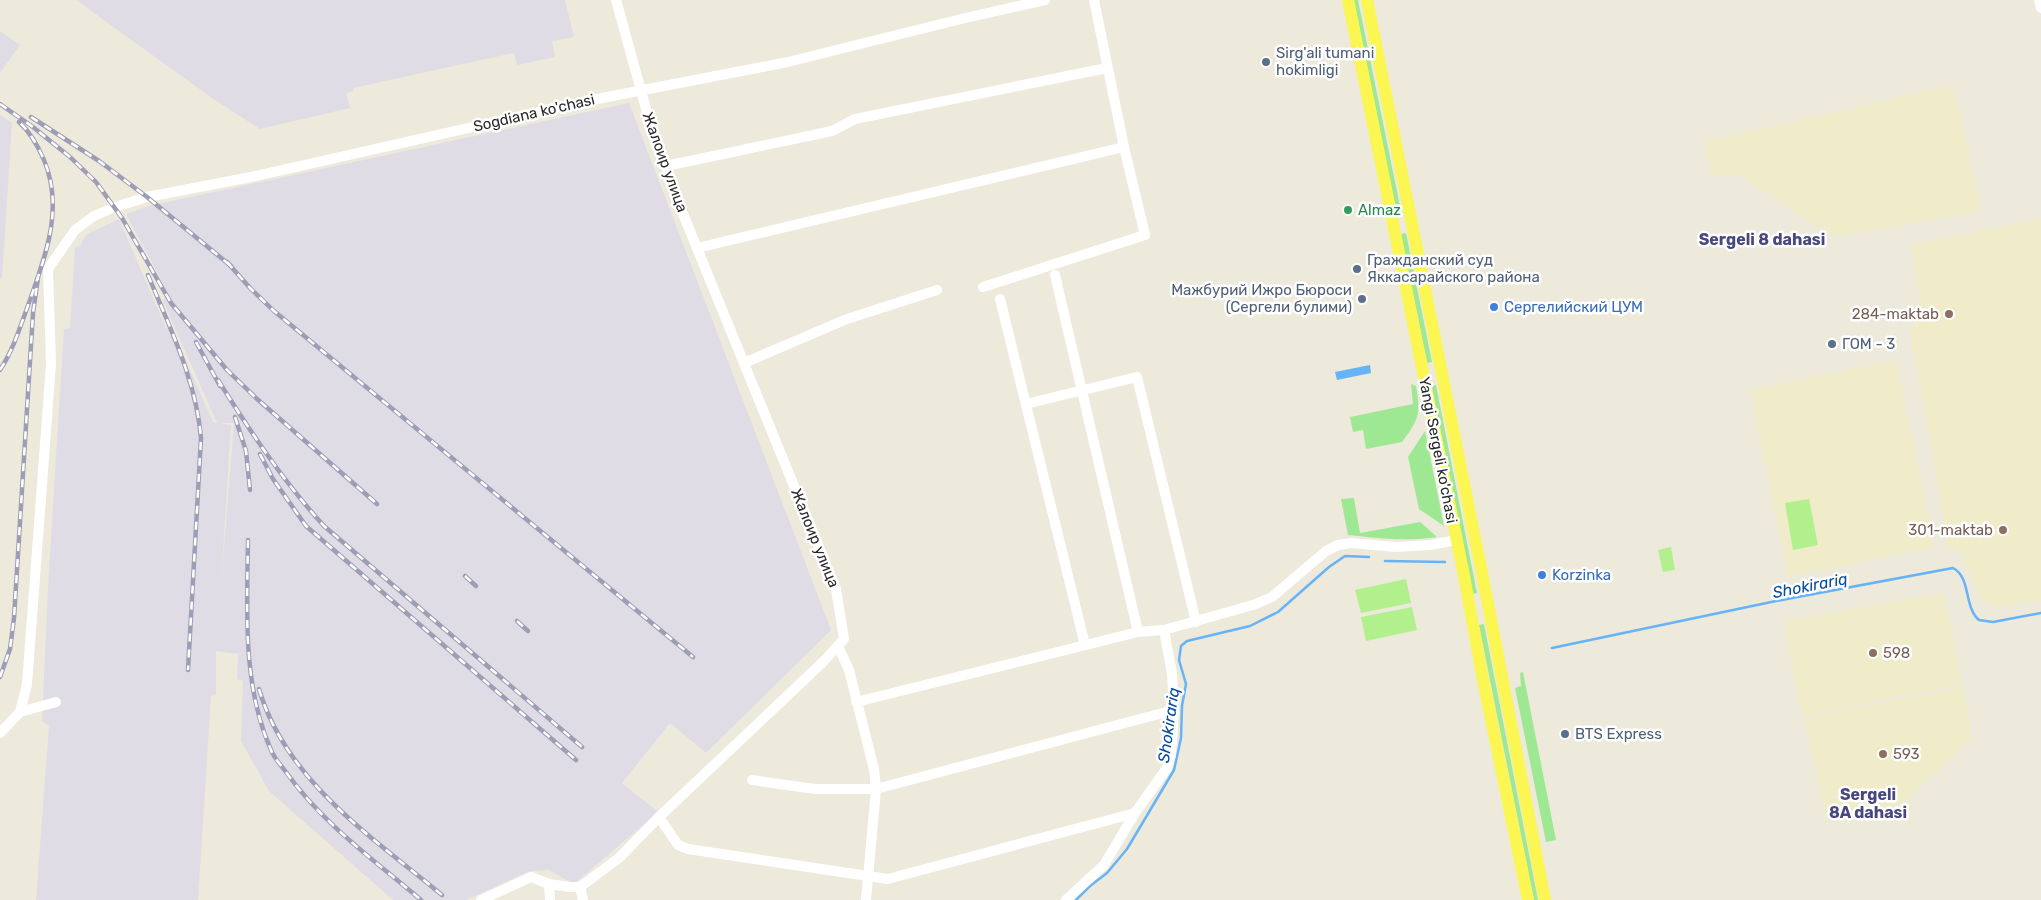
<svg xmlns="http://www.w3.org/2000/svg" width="2041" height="900" font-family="Rubik,sans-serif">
  <rect width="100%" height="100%" fill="#ede9db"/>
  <!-- industrial -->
  <g fill="#e0dce5" fill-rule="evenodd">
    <path d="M 76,0 L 565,0 L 574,37 L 552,41 L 555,57 L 517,65 L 514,53 L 353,88 L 354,91 L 346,93 L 350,108 L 260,129 L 212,98 Z"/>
    <path d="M 0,31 L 20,45 L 0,73 Z"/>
    <path d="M 629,103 L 831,630 L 706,753 L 670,723 L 622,783 L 658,812 L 574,884 L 549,870 L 530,871 L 466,900 L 393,900 L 269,791 L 241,741 L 243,681 L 237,679 L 238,654 L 216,651 L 216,695 L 211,696 L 198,900 L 36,900 L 49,726 L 42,721 L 48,588 L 64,329 L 70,328 L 75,248 L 80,246 L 86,235 L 119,219 L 166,328 L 172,329 L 213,422 L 217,423 L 163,301 L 168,293 L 126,214 L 149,206 ZM 220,423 L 234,423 L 221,584 L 231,425 Z"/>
    <path d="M 0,115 L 12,123 L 2,278 L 0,278 Z"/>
  </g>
  <!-- education -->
  <g fill="#f0ebc9">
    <path d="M 1953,85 L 1981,211 L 1834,237 L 1741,176 L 1711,176 L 1704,142 Z"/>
    <path d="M 2041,219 L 2041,600 L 1998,608 L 1982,600 L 1961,553 L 1949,548 L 1910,334 L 1921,302 L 1910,245 Z"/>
    <path d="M 1896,360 L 1934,547 L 1788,577 L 1750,390 Z"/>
    <path d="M 1944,593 L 1962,684 L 1802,716 L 1784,621 Z"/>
    <path d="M 1963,687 L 1972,737 L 1936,772 L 1902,803 L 1827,819 L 1803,718 Z"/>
  </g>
  <!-- green -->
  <g fill="#9fe893">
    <path d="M 1354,0 L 1358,0 L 1401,211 L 1396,212 Z"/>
    <path d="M 1406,233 L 1432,362 L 1427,363 L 1401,234 Z"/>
    <path d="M 1411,384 L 1416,386 C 1421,415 1419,419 1402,442 L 1366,449 L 1363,430 L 1353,432 L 1350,417 L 1413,404 Z"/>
    <path d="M 1436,385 L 1477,593 L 1473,594 L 1431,386 Z"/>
    <path d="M 1425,431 L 1444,526 L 1419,509 L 1408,457 Z"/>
    <path d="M 1354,498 L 1360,533 L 1420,522 L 1437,537 C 1407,542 1378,538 1348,535 L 1341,499 Z"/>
    <path d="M 1484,624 L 1538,900 L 1534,900 L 1479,625 Z"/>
    <path d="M 1523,672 L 1556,840 L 1546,842 L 1515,688 L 1521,686 L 1520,673 Z"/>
  </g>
  <!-- pitch -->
  <g fill="#b2f08e">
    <path d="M 1809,499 L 1818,545 L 1793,550 L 1785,503 Z"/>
    <path d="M 1671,547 L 1675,570 L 1663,572 L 1658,550 Z"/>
    <path d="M 1406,579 L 1411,603 L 1361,613 L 1355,590 Z"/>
    <path d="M 1412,607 L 1417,630 L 1366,641 L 1361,617 Z"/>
  </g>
  <!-- water -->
  <path fill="#66b3f7" d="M 1370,365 L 1371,373 L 1337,380 L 1335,372 Z"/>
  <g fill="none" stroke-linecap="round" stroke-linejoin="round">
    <!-- stream -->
    <g stroke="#66b3f7" stroke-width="2.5">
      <path d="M 1385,561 L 1445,562"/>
      <path d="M 1552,648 L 1776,601 L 1953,568 C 1971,577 1964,608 1979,620 L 1993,622 L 2041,613"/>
      <path d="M 1076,900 L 1090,886 L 1107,873 L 1127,849 L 1174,770 L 1181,738 L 1182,706 L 1186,684 L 1179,660 L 1181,646 L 1187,641 L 1250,626 L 1278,612 L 1329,567 L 1345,556 L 1369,557"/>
    </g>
    <!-- minor -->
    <g stroke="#fff" stroke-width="10">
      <path d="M 2039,0 L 2041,8"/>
      <path d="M 666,166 L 832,131 L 855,119 L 1107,68"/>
      <path d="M 697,248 L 1124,147"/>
      <path d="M 1055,275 L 1138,632"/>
      <path d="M 983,287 L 1145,235 L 1124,147 L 1094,0"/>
      <path d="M 1000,299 L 1085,645"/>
      <path d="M 744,363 L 847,319 L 937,290"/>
      <path d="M 1026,404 L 1137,377 L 1196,622"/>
      <path d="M 838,646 L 849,670 L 874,769 L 876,789 L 866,900"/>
      <path d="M 856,702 L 1138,632 L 1164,630 L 1253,605 L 1272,597 L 1326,551 L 1338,545 L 1352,543 L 1396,547 L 1430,545 L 1456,540"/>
      <path d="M 20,712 L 27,684 L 51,364 L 48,269 L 75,230 L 94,216 L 115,207 L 147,197 L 251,177 L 602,98 L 788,62 L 961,19 L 1045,0"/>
      <path d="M 0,733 L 20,712 L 56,702"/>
      <path d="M 752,780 L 815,789 L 876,789 L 1174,710"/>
      <path d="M 659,817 L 678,845 L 688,849 L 888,879 L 1135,813 L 1167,768 L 1171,755 L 1174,710 L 1172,674 L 1164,630"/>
      <path d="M 549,884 L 550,900"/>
      <path d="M 580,887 L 583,900"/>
      <path d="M 481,900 L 531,877 L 549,884 L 570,887 L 580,887 L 619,858 L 659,817 L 823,662 L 844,639 L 836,589 L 679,204 L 666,166 L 656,145 L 616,0"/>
      <path d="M 1066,900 L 1104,865 L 1135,813"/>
    </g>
    <!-- major -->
    <g stroke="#fbf652" stroke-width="12">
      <path d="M 1348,0 L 1464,576 L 1482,675 L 1528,900"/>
      <path d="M 1367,0 L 1482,573 L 1545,900"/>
    </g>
    <!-- rail casing -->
    <g stroke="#9e9db6" stroke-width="4.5">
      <g id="rail">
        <path d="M 0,104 L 33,127 L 70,157 L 96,182 L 122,218 L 171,303 L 227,370 L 256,398 L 377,504"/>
        <path d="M 31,117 L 99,161 L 147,197 L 231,266"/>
        <path d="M 227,262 L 250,288 L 274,311 L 693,657"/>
        <path d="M 148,275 C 170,328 196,380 201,438 L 188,670"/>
        <path d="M 196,342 L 220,386"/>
        <path d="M 0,370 C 14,349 21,324 30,300 C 46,254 64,208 44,160 C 38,146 30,132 19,122"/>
        <path d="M 218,380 C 250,431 283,481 324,526 L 582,747"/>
        <path d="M 235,417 L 246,451 L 250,490"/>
        <path d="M 260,454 L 273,479 L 306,526 L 576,760"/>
        <path d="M 248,540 C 247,609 242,685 271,750 C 274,758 281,765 286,772 C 322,823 374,860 421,900"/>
        <path d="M 465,576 L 476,586"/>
        <path d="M 517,621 L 528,631"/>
        <path d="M 0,677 L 10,649 L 14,618 L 33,313 L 38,278"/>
        <path d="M 259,689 C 286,781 372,837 442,895"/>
      </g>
    </g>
    <!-- rail -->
    <use href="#rail" stroke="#fff" stroke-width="2.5" stroke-dasharray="8" stroke-linecap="butt"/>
  </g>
  <!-- markers -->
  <g fill="#5c6f8a" stroke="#fff" stroke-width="2">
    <circle cx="1266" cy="62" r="5"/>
    <circle cx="1357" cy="269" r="5"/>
    <circle cx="1362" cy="299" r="5"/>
    <circle cx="1832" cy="344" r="5"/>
    <circle cx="1565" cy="734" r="5"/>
  </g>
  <circle fill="#2e9e5b" stroke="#fff" stroke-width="2" cx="1348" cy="210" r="5"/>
  <g fill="#3f7fe0" stroke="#fff" stroke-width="2">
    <circle cx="1494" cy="307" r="5"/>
    <circle cx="1542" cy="575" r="5"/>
  </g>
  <g fill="#8d6e63" stroke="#fff" stroke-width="2">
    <circle cx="1949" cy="314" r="5"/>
    <circle cx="2003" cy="530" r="5"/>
    <circle cx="1873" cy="653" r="5"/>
    <circle cx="1883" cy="754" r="5"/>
  </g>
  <g text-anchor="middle" stroke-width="5" stroke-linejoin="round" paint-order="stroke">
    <!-- service labels -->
    <g font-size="15" fill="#4e5e75" stroke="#fff" text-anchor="start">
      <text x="1276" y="58">Sirg'ali tumani<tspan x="1276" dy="17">hokimligi</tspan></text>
      <text x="1367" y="265">Гражданский суд<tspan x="1367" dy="17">Яккасарайского района</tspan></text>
      <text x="1352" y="295" text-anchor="end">Мажбурий Ижро Бюроси<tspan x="1352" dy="17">(Сергели булими)</tspan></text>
      <text x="1842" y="349">ГОМ - 3</text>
      <text x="1575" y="739">BTS Express</text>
    </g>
    <!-- street labels -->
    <g font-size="15" fill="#2a2a2a" stroke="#fff">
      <text transform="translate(534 113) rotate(-13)" y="5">Sogdiana ko'chasi</text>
      <text transform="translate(665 162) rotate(70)" y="5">Жалоир улица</text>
      <text transform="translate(1438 450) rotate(79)" y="5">Yangi Sergeli ko'chasi</text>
      <text transform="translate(815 538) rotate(68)" y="5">Жалоир улица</text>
    </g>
    <!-- leisure labels -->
    <g font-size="15" fill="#27864d" stroke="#fff" text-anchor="start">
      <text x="1358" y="215">Almaz</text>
    </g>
    <!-- shop labels -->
    <g font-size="15" fill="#366cbe" stroke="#fff" text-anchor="start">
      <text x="1504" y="312">Сергелийский ЦУМ</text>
      <text x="1552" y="580">Korzinka</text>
    </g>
    <!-- education labels -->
    <g font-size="15" fill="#785e54" stroke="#fff" text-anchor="end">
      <text x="1939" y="319">284-maktab</text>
      <text x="1993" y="535">301-maktab</text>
      <text x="1883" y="658" text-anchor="start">598</text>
      <text x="1893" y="759" text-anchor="start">593</text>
    </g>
    <!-- neighbourhood labels -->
    <g font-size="16" font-weight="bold" fill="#48477e" stroke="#fff">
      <text x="1762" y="245">Sergeli 8 dahasi</text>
      <text x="1868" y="800">Sergeli<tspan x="1868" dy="18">8A dahasi</tspan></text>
    </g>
    <!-- water labels -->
    <g font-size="16" font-style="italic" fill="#044ca4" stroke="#fff">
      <text transform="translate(1810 585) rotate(-11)" y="6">Shokirariq</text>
      <text transform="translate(1168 725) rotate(-82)" y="6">Shokirariq</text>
    </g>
  </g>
</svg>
